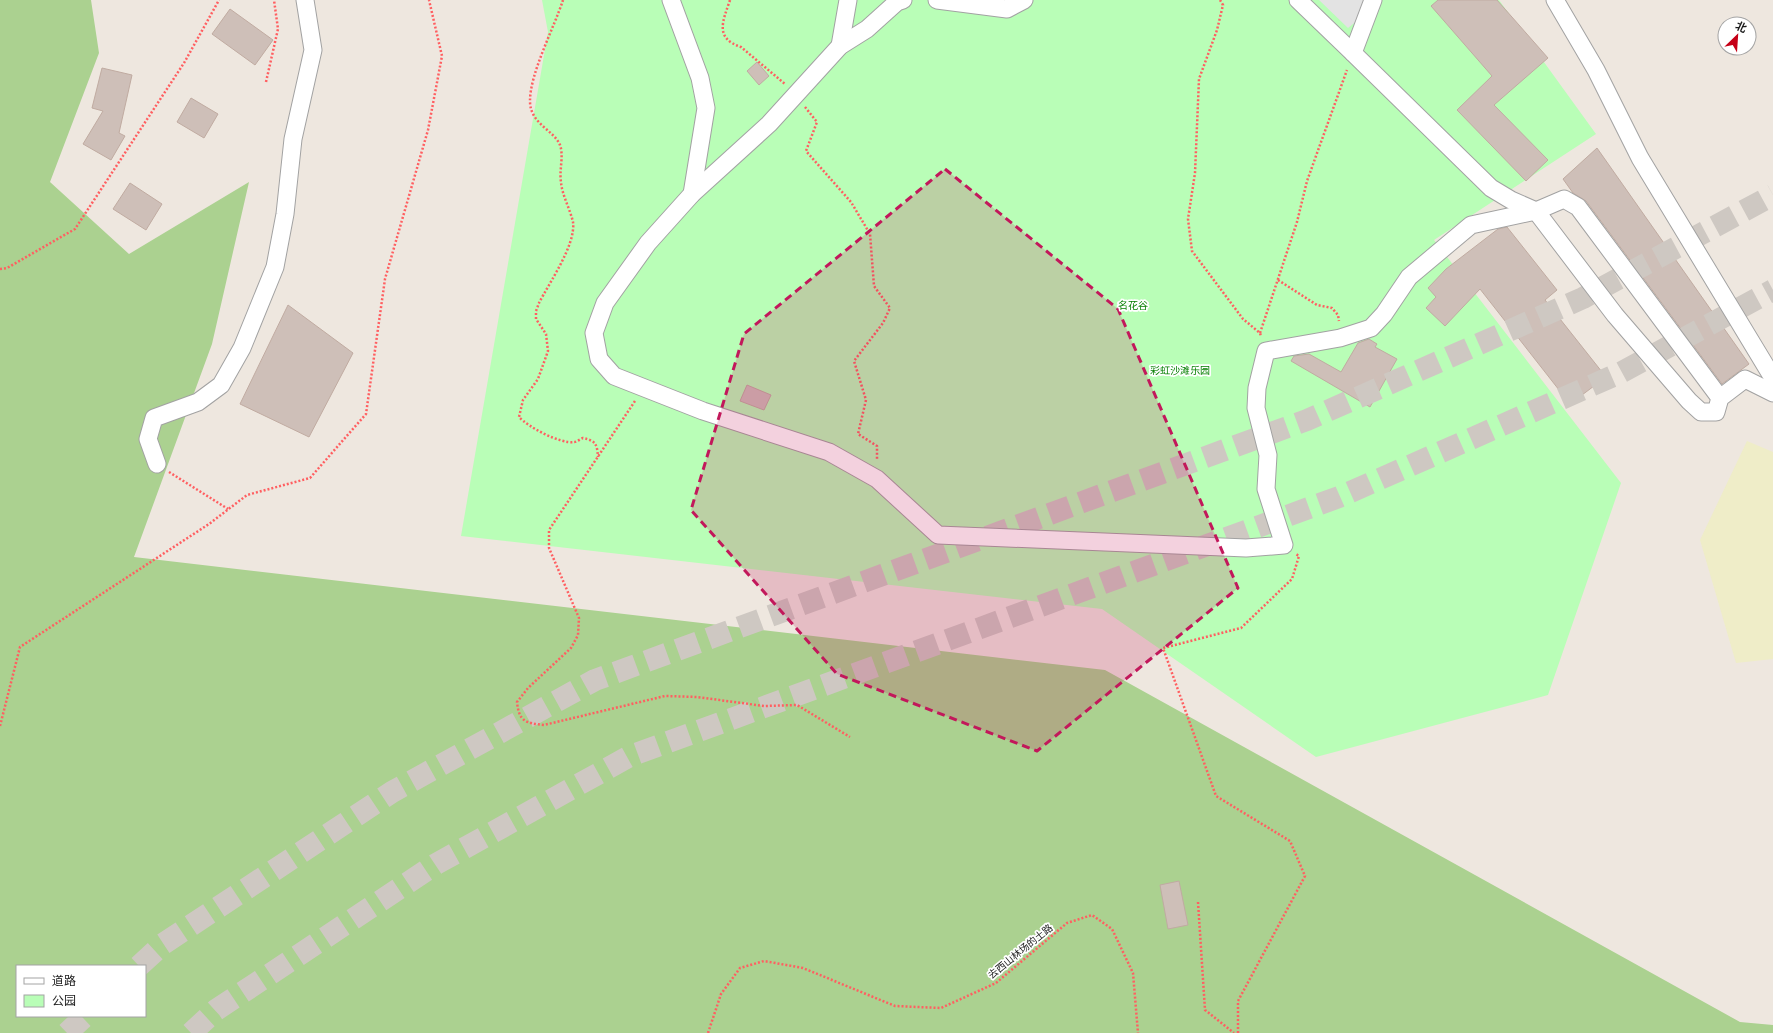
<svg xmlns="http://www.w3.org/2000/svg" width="1773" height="1033" font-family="Lato,'Noto Sans SC',sans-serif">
  <rect width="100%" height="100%" fill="#eee7df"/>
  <!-- farmland -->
  <path fill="#efedc8" d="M 1747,441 L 1773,452 L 1773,659 L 1736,663 L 1700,540 Z"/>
  <!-- forest -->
  <path fill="#abd190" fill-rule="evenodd" d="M 0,0 L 91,0 L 99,53 L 50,182 L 129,254 L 249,182 L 212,344 L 134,557 L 1105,670 L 1740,1022 L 1773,1025 L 1773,1033 L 0,1033 ZM 17,966 L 145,966 L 145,1016 L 17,1016 Z"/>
  <!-- park -->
  <path fill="#b9feb7" d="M 542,0 L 1499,0 L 1596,134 L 1434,240 L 1621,483 L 1548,695 L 1316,757 L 1102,609 L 461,536 L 548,32 Z"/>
  <!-- parking -->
  <path fill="#e3e3e3" d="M 1319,0 L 1368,0 L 1363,16 L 1348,28 Z"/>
  <!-- building -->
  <g fill="#cebfb8" stroke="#c0aba1">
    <path d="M 1438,0 L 1497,0 L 1548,58 L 1494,105 L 1548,160 L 1526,181 L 1457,110 L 1492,76 L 1431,6 Z"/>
    <path d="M 230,9 L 273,40 L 255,65 L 212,34 Z"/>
    <path d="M 757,62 L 769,76 L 759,85 L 747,71 Z"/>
    <path d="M 102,68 L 132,75 L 119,133 L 125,136 L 111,160 L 83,144 L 103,111 L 92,108 Z"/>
    <path d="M 191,98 L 218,114 L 204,138 L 177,122 Z"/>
    <path d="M 1597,148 L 1749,364 L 1722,384 L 1586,201 L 1573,193 L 1563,179 Z"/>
    <path d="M 130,183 L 162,204 L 146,230 L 113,209 Z"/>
    <path d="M 1507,227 L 1557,290 L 1545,300 L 1606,377 L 1570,404 L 1480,289 L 1445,326 L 1426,308 L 1436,297 L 1428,288 L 1446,269 L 1498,229 Z"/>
    <path d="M 288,305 L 353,353 L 309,437 L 240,404 Z"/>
    <path d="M 1369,339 L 1377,344 L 1375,347 L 1397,359 L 1370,407 L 1291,361 L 1294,356 L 1309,354 L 1341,372 L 1358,343 Z"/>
    <path d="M 747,385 L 771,395 L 764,410 L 740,401 Z"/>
    <path d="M 1179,881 L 1188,925 L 1168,929 L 1160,885 Z"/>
  </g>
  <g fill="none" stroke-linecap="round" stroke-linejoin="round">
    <!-- highway-tunnel -->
    <g stroke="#cec8c2" stroke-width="22" stroke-dasharray="22 11" stroke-linecap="butt">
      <path d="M 139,966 L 163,944 L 392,792 L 595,680 L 1307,420 L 1583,298 L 1773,195"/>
      <path d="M 67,1033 L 85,1016"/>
      <path d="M 191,1033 L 216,1010 L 436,864 L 630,756 L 1339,497 L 1620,373 L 1773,290"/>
    </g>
    <!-- minor casing -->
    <g stroke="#a2a2a2" stroke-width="19">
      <g id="minor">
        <path d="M 671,0 L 700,78 L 706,108 L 692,194"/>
        <path d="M 903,0 L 897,2 L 867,29 L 840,46 L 769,124 L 692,194 L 648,243 L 605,303 L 594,333 L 599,359 L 614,376 L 703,411 L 829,452 L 877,479 L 938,535 L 1246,548 L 1284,545 L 1266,489 L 1268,455 L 1256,408 L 1257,388 L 1266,351 L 1340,338 L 1371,328 L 1384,314 L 1409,277 L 1471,225 L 1536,211"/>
        <path d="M 937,0 L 1007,9 L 1024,0"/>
        <path d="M 1298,0 L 1353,53"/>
        <path d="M 1373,0 L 1353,53 L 1491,188 L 1511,200 L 1536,211"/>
        <path d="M 1555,0 L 1596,70 L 1640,158 L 1773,378"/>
        <path d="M 840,46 L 848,0"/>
        <path d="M 1720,398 L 1578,207 L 1564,199 L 1536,211 L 1615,315 L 1689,401 L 1701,412 L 1716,412 L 1720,398 L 1745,379 L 1773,393"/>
        <path d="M 157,464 L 148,439 L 154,418 L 198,402 L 221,385 L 242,348 L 275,267 L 285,214 L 293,139 L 313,50 L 305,0"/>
      </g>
    </g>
    <!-- path -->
    <g stroke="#ff5f61" stroke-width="2.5" stroke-dasharray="2 2" stroke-linecap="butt">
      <path d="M 563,0 C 554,28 530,73 530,101 C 530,124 554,130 560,145 C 564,156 559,170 561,182 C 562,195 570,209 573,222 C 576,245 549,283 539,303 L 536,311 L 536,319 L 546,334 L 548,351 L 538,379 L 523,400 L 519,417 C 528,427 560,444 574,442 C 577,442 580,439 583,438 C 596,441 597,444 598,457"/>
      <path d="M 730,0 C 723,21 714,38 741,47 L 785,84"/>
      <path d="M 1220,0 L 1223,5 L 1217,30 L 1199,79 L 1195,173 L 1188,219 L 1192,251 L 1243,319 L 1260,333 L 1261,337"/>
      <path d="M 266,82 L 278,29 L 274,0"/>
      <path d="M 805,107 L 817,122 L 806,151 L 851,202 L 870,234 L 874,286 L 890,308 L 883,323 L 854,361 L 866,400 L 858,434 L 877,446 L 877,460"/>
      <path d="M 0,269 L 7,268 L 75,229 L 184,63 L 219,0"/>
      <path d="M 1278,280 L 1317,305 L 1332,308 L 1338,315 L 1339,321"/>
      <path d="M 1260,333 L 1297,222 L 1307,181 L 1347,70"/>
      <path d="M 635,401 L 549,530 L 549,548 L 579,618 L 578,635 L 571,648 L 528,688 L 517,702 C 519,722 526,723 544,725 L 665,696 L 697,697 L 764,706 L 797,705 L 850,737"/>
      <path d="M 169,472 L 228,509"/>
      <path d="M 0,726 L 20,647 L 209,524 L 247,495 L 310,478 L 366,414 L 385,279 L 428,130 L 442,56 L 429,0"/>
      <path d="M 1198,902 L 1205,1010 L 1234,1033"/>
      <path d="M 708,1033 L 721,994 L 740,968 L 764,961 L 803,968 L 895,1006 L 941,1008 L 996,983 L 1067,923 L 1092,915 L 1112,929 L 1133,973 L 1138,1033"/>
      <path d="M 1238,1033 L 1238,1001 L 1305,876 L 1290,841 L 1216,796 L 1163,648 L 1241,628 L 1292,579 L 1299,556 L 1296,554"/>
    </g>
    <!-- minor -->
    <use href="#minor" stroke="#fff" stroke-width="17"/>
  </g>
  <!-- marked area -->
  <path fill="#c2185b" fill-opacity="0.2" stroke="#c2185b" stroke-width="3" stroke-dasharray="8 5" stroke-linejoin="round" d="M 945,169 L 1118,309 L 1238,588 L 1037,751 L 837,674 L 691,510 L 744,334 Z"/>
  <g text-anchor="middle" stroke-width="3.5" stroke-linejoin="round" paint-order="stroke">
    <!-- park labels -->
    <g font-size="10" fill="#078003" stroke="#fff">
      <text x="1133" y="309">名花谷</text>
      <text x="1180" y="374">彩虹沙滩乐园</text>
    </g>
    <!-- street labels -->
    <g font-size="10" fill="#1b1b1b" stroke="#fff">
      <text transform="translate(1020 951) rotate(-39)" y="4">去西山林场的土路</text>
    </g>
  </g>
  <!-- legend -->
  <rect x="16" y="965" width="130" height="52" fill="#ffffff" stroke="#a4a4a4"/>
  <rect x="24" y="978" width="20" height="6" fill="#ffffff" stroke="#a4a4a4"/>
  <text x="52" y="985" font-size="12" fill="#1b1b1b">道路</text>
  <rect x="24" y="995" width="20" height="12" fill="#b9feb7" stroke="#a4a4a4"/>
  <text x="52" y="1005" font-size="12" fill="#1b1b1b">公园</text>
  <!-- north arrow -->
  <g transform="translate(1737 36) rotate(25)"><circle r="19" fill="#ffffff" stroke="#a4a4a4"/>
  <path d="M0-3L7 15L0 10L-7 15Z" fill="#c60017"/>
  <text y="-6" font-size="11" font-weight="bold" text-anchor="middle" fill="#1b1b1b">北</text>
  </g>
</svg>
